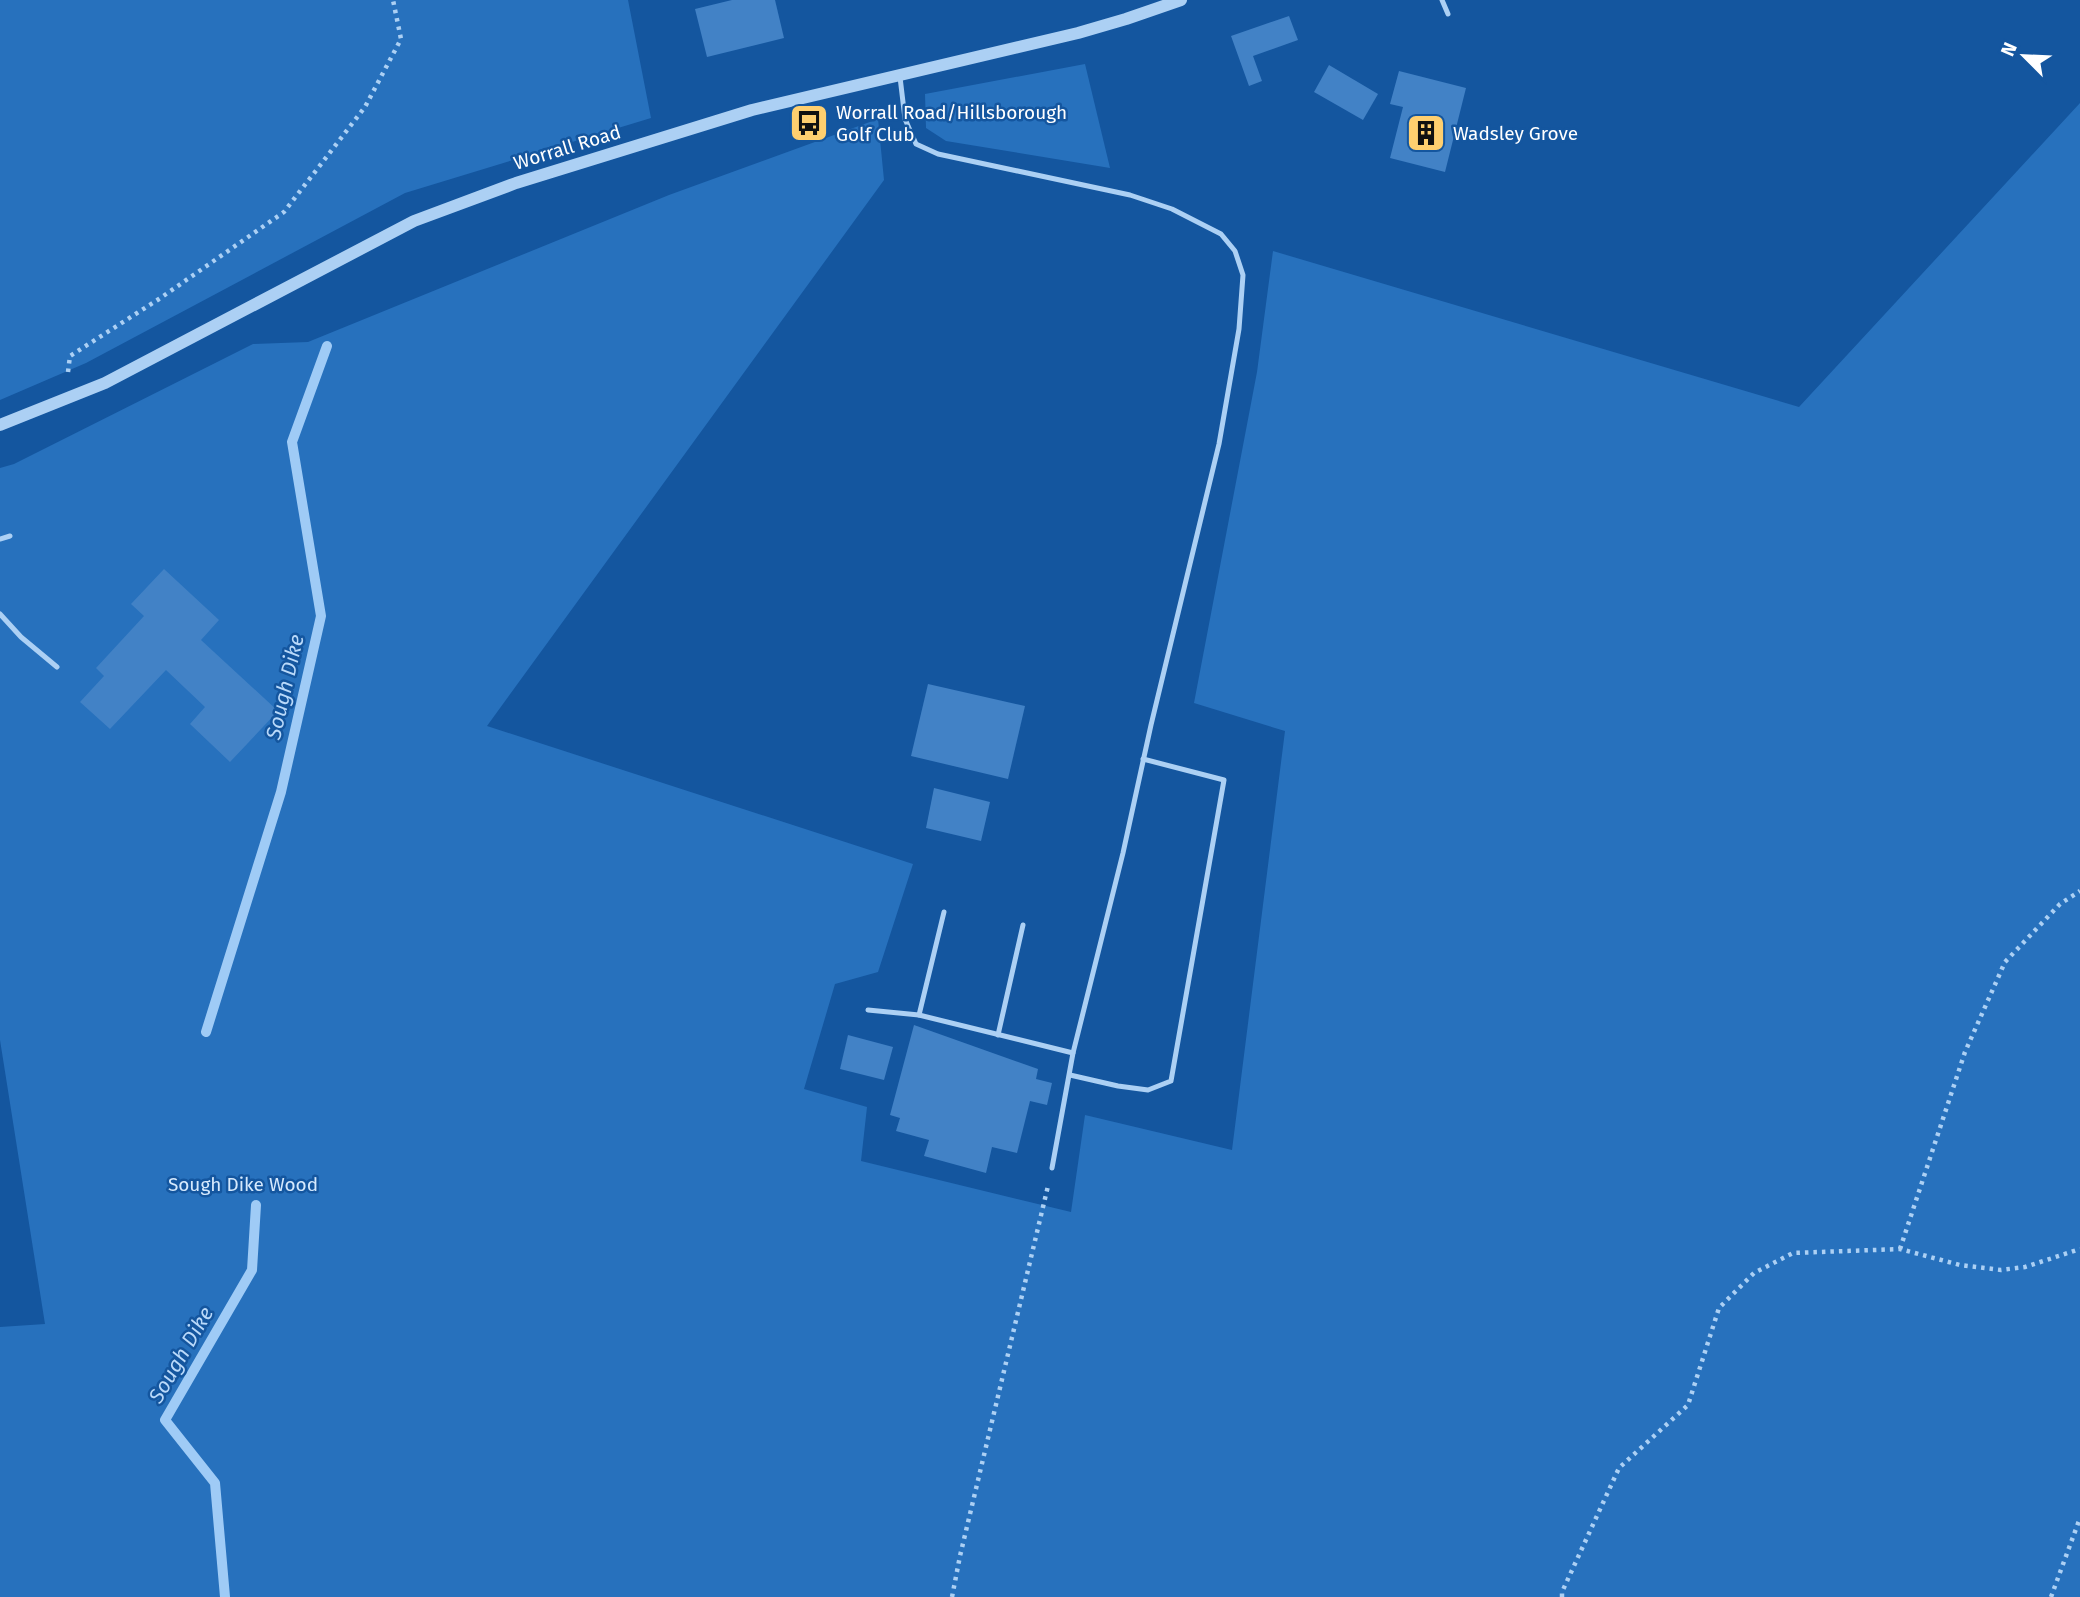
<svg xmlns="http://www.w3.org/2000/svg" width="2080" height="1597" font-family="'Fira Sans',sans-serif">
  <rect width="100%" height="100%" fill="#14569f"/>
  <!-- green -->
  <g fill="#2771bd">
    <path d="M 0,0 L 628,0 L 651,118 L 405,193 L 86,363 L 0,400 Z"/>
    <path d="M 1085,64 L 1110,168 L 946,141 L 926,128 L 925,94 Z"/>
    <path d="M 2080,103 L 2080,1597 L 0,1597 L 0,1327 L 45,1324 L 0,1040 L 0,468 L 14,464 L 253,344 L 308,342 L 669,195 L 878,119 L 884,180 L 487,726 L 913,864 L 878,972 L 835,984 L 804,1089 L 867,1107 L 861,1161 L 1071,1212 L 1085,1115 L 1232,1150 L 1285,731 L 1194,703 L 1257,372 L 1273,251 L 1799,407 Z"/>
  </g>
  <g fill="none" stroke-linecap="round" stroke-linejoin="round">
    <!-- stream -->
    <g stroke="#9fcbf6" stroke-width="10">
      <path d="M 206,1032 L 281,792 L 321,616 L 292,442 L 327,346"/>
      <path d="M 225,1597 L 215,1483 L 165,1420 L 252,1270 L 256,1205"/>
    </g>
  </g>
  <!-- building -->
  <g fill="#4282c6">
    <path d="M 732,0 L 775,0 L 784,38 L 707,57 L 695,9 Z"/>
    <path d="M 1289,16 L 1298,40 L 1253,56 L 1262,81 L 1249,86 L 1231,36 Z"/>
    <path d="M 1329,65 L 1378,94 L 1363,120 L 1314,92 Z"/>
    <path d="M 1399,71 L 1466,88 L 1445,172 L 1390,158 L 1403,107 L 1390,104 Z"/>
    <path d="M 164,569 L 219,620 L 201,640 L 278,711 L 230,762 L 190,724 L 205,707 L 166,670 L 110,729 L 80,702 L 104,676 L 96,668 L 144,616 L 131,604 Z"/>
    <path d="M 928,684 L 1025,706 L 1008,779 L 911,756 Z"/>
    <path d="M 934,788 L 990,802 L 981,841 L 926,828 Z"/>
    <path d="M 914,1025 L 1038,1069 L 1036,1079 L 1052,1083 L 1047,1105 L 1030,1101 L 1017,1153 L 992,1147 L 986,1173 L 924,1156 L 929,1140 L 896,1131 L 900,1118 L 890,1115 Z"/>
    <path d="M 848,1035 L 893,1047 L 884,1080 L 840,1069 Z"/>
  </g>
  <g fill="none" stroke-linecap="round" stroke-linejoin="round">
    <!-- path -->
    <g stroke="#acd0f4" stroke-width="4.5" stroke-dasharray="3.5 5" stroke-linecap="butt">
      <path d="M 68,372 L 70,356 L 159,299 L 284,212 L 365,107 L 401,39 L 393,0"/>
      <path d="M 1900,1249 L 1965,1052 L 2005,962 L 2060,904 L 2080,891"/>
      <path d="M 952,1597 L 960,1556 L 1048,1186"/>
      <path d="M 1562,1597 L 1562,1592 L 1619,1468 L 1688,1405 L 1719,1308 L 1754,1273 L 1793,1253 L 1900,1249 L 1960,1265 L 2001,1270 L 2025,1267 L 2080,1249"/>
      <path d="M 2051,1597 L 2080,1518"/>
    </g>
    <!-- service -->
    <g stroke="#acd0f4" stroke-width="5">
      <path d="M 1442,0 L 1448,14"/>
      <path d="M 900,77 L 905,119 L 916,144 L 938,154 L 1130,195 L 1172,209 L 1221,234 L 1235,251 L 1243,275 L 1239,329 L 1219,444 L 1151,725 L 1123,853 L 1073,1053 L 1052,1168"/>
      <path d="M 0,539 L 10,536"/>
      <path d="M 0,614 L 21,637 L 57,667"/>
      <path d="M 868,1010 L 919,1015 L 1073,1053"/>
      <path d="M 919,1015 L 944,912"/>
      <path d="M 998,1035 L 1023,925"/>
      <path d="M 1070,1075 L 1118,1086 L 1148,1090 L 1171,1081 L 1224,780 L 1143,759"/>
    </g>
    <!-- tertiary -->
    <path stroke="#acd0f4" stroke-width="12" d="M 0,425 L 105,383 L 414,221 L 516,183 L 752,110 L 1078,33 L 1126,19 L 1181,0"/>
  </g>
  <!-- icons -->
  <defs>
    <g id="bus-square" transform="scale(2.0125)"><rect x="-9" y="-9" width="18" height="18" rx="4" fill="#ffcf6f" stroke="#14569f"/><path d="M-5-6H5V4H4V6H2V4H-2V6H-4V4H-5ZM-3.5-4V0h7V-4ZM-3.5 1.2v1.5H-2V1.2ZM2 1.2v1.5H3.5V1.2Z" fill="#111"/></g>
    <g id="building-square" transform="scale(2.0125)"><rect x="-9" y="-9" width="18" height="18" rx="4" fill="#ffcf6f" stroke="#14569f"/><path d="M-4-6H4V6H1V3H-1V6H-4ZM-2.5-4.3h1.7v1.8h-1.7ZM.8-4.3h1.7v1.8H.8ZM-2.5-1h1.7V.8h-1.7ZM.8-1h1.7V.8H.8Z" fill="#111"/></g>
  </defs>
  <g fill-rule="evenodd">
    <use href="#bus-square" x="809" y="123"/>
    <use href="#building-square" x="1426" y="133"/>
  </g>
  <g text-anchor="middle" stroke-width="5" stroke-linejoin="round" paint-order="stroke">
    <!-- poi labels -->
    <g font-size="19" fill="#fff" stroke="#14569f" text-anchor="start">
      <text x="836" y="119">Worrall Road/Hillsborough<tspan x="836" dy="22">Golf Club</tspan></text>
      <text x="1453" y="140">Wadsley Grove</text>
    </g>
    <!-- street labels -->
    <g font-size="19" fill="#fff" stroke="#14569f">
      <text transform="translate(567 147) rotate(-17)" y="7">Worrall Road</text>
    </g>
    <!-- park labels -->
    <g font-size="19" fill="#d5e9fd" stroke="#14569f">
      <text x="243" y="1191">Sough Dike Wood</text>
    </g>
    <!-- water labels -->
    <g font-size="21" font-style="italic" fill="#b9d9fa" stroke="#14569f">
      <text transform="translate(285 687) rotate(-77)" y="7">Sough Dike</text>
      <text transform="translate(181 1355) rotate(-60)" y="7">Sough Dike</text>
    </g>
  </g>
  <!-- north arrow -->
  <g transform="translate(2024 56) rotate(294)" stroke="#14569f" stroke-width="5" paint-order="stroke">
  <path d="M0-5L12 26L0 18L-12 26Z" fill="#ffffff"/>
  <text y="-10" font-size="19" font-weight="bold" text-anchor="middle" fill="#ffffff">N</text>
  </g>
</svg>
